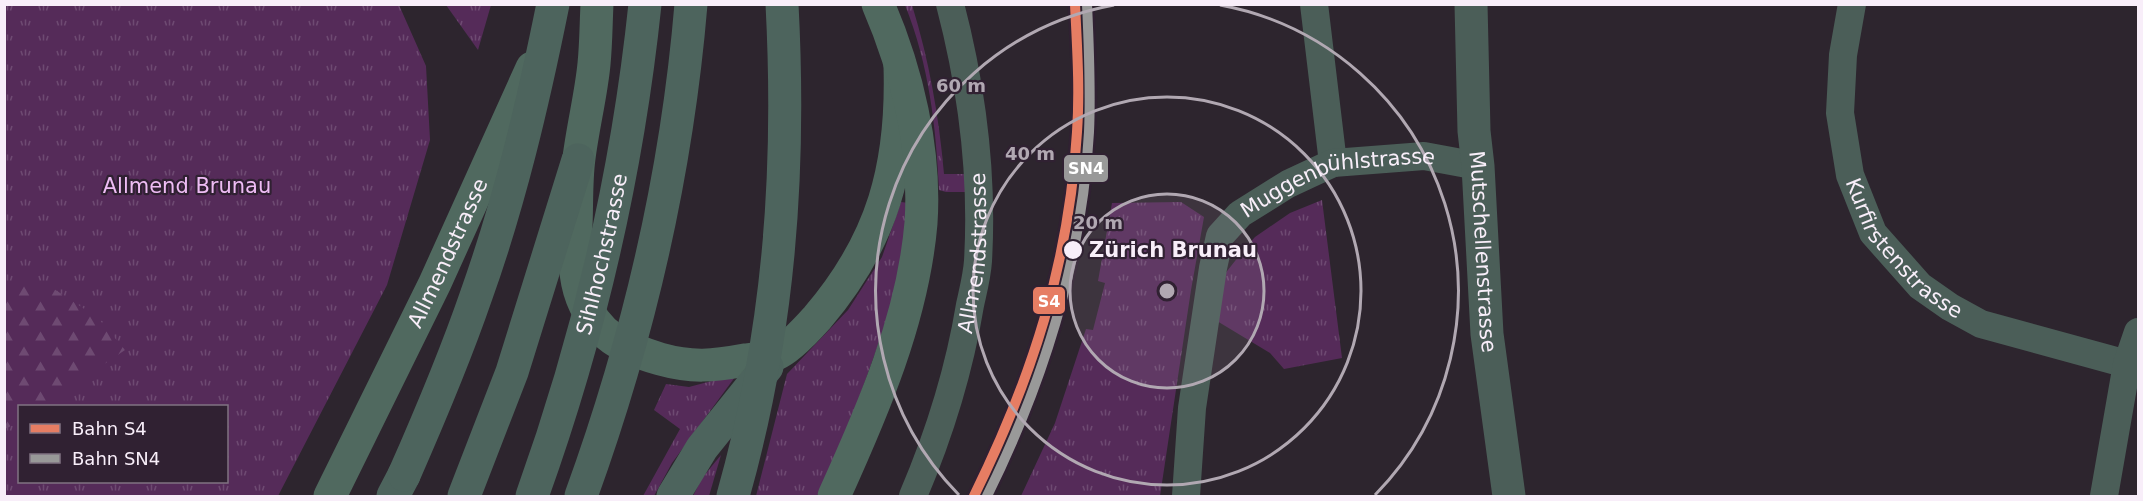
<svg xmlns="http://www.w3.org/2000/svg" width="2143" height="501" font-family="'DejaVu Sans',sans-serif">
  <defs>
    <pattern id="grass-tufts" width="24" height="20" patternUnits="userSpaceOnUse" patternTransform="scale(1.5)"><rect width="24" height="20" fill="#552b59"/><path d="M3 7l-1-3M5 7V3M7 7l1-3M15 17l-1-3M17 17v-4M19 17l1-3" fill="none" stroke="#6e4a72"/></pattern>
    <pattern id="forest-firs" width="22" height="20" patternUnits="userSpaceOnUse" patternTransform="scale(1.5)"><rect width="22" height="20" fill="#552b59"/><path d="M5 1l3.5 6h-7zM16 11l3.5 6h-7z" fill="#6e4a72"/></pattern>
  </defs>
  <rect width="100%" height="100%" fill="#2d252e"/>
  <!-- grass -->
  <g fill="url(#grass-tufts)" fill-rule="evenodd">
    <path d="M 4,5 L 399,5 L 426,66 L 430,140 L 387,285 L 278,496 L 5,496 ZM 20,406 L 226,406 L 226,482 L 20,482 Z"/>
    <path d="M 446,5 L 491,5 L 478,50 Z"/>
    <path d="M 905,5 L 912,5 C 929,60 939,116 944,174 L 968,174 L 969,192 L 946,192 L 939,190 C 936,126 929,65 905,5 Z"/>
    <path d="M 1322,200 L 1342,358 L 1284,369 L 1270,353 L 1217,321 L 1224,275 L 1246,247 L 1255,237 L 1290,213 Z"/>
    <path d="M 901,202 L 909,203 L 904,253 L 891,309 L 847,431 L 817,496 L 756,496 L 787,374 L 848,310 L 882,257 Z"/>
    <path d="M 1181,202 L 1204,217 L 1191,290 L 1160,496 L 1021,496 L 1055,423 L 1086,329 L 1093,330 L 1105,283 L 1098,281 L 1112,203 Z"/>
    <path d="M 734,375 L 735,377 L 672,463 L 654,496 L 643,496 L 680,429 L 654,410 L 666,384 L 689,387 Z"/>
    <path d="M 721,455 L 709,496 L 693,496 L 702,478 Z"/>
  </g>
  <!-- forest -->
  <path fill="url(#forest-firs)" d="M 13,281 L 54,289 L 98,318 L 125,350 L 42,406 L 20,406 L 19,422 L 5,429 L 5,282 Z"/>
  <g fill="none" stroke-linecap="round" stroke-linejoin="round">
    <!-- minor -->
    <g stroke="#4b5e58" stroke-width="28">
      <path d="M 1314,4 L 1333,163"/>
      <path id="s1" d="M 1852,4 L 1843,55 L 1840,113 L 1850,175 L 1873,233 L 1920,286 L 1950,307 L 1981,324 L 2127,364"/>
      <path id="s2" d="M 913,496 C 939,435 959,372 970,305 C 973,291 977,276 978,261 C 983,174 972,88 950,4"/>
      <path id="s3" d="M 1186,496 L 1192,408 L 1213,268 L 1220,236 L 1240,214 L 1288,184 L 1333,163 L 1424,156 L 1478,166"/>
      <path d="M 2104,496 L 2127,364 L 2138,332"/>
    </g>
    <!-- tertiary -->
    <path stroke="#4b5e58" stroke-width="33" id="s4" d="M 1471,4 L 1474,131 L 1478,166 L 1487,334 L 1509,496"/>
    <!-- primary -->
    <g stroke="#50695f" stroke-width="33">
      <path d="M 597,4 C 596,24 596,44 594,64 C 591,95 583,126 579,158 C 576,180 577,203 576,226 C 575,250 573,275 582,298 C 597,336 623,348 660,359 C 692,368 713,366 745,360 C 755,359 767,358 776,354 C 789,349 808,328 817,318 C 883,241 903,166 900,66"/>
      <path id="s5" d="M 330,496 L 435,283 L 532,68"/>
      <path d="M 834,496 C 873,410 913,318 921,223 C 926,150 907,71 878,4"/>
    </g>
    <!-- motorway -->
    <g stroke="#4d645d" stroke-width="33">
      <path d="M 393,496 L 404,475"/>
      <path d="M 464,496 L 512,372 L 578,160"/>
      <path d="M 673,496 L 702,448 L 767,367"/>
    </g>
    <!-- motorway-bridge -->
    <g stroke="#4d645d" stroke-width="33">
      <path d="M 404,475 C 430,416 455,357 476,296 C 510,201 533,103 553,4"/>
      <path id="s6" d="M 532,496 C 590,335 627,176 645,4"/>
      <path d="M 581,496 C 638,339 677,172 691,4"/>
      <path d="M 733,496 C 779,333 791,174 782,4"/>
    </g>
    <!-- rail-1 casing -->
    <g stroke="#302132" stroke-width="15">
      <path id="rail-1" d="M 974,496 C 1032,378 1069,264 1077,132 C 1080,89 1077,47 1075,4"/>
    </g>
    <!-- rail-2 casing -->
    <g stroke="#302132" stroke-width="15">
      <path id="rail-2" d="M 987,496 C 1044,381 1082,261 1089,132 C 1091,89 1089,47 1087,4"/>
    </g>
    <!-- rail-1 -->
    <use href="#rail-1" stroke="#e67d63" stroke-width="10"/>
    <!-- rail-2 -->
    <use href="#rail-2" stroke="#999" stroke-width="10"/>
  </g>
  <!-- distance rings -->
  <circle cx="1167" cy="291" r="97" fill="#b1a8b2" fill-opacity=".12"/>
  <g fill="none" stroke="#b1a8b2" stroke-width="3">
    <circle cx="1167" cy="291" r="97"/>
    <circle cx="1167" cy="291" r="194"/>
    <path d="M959 495A291 291 0 0 1 1114 5M1220 5A291 291 0 0 1 1375 495"/>
  </g>
  <!-- markers -->
  <circle fill="#f8eef9" stroke="#302132" stroke-width="2" cx="1073" cy="250" r="10"/>
  <g text-anchor="middle" stroke-width="4.5" stroke-linejoin="round" paint-order="stroke">
    <!-- park labels -->
    <g font-size="21" fill="#eebcf4" stroke="#302132">
      <text x="187" y="193">Allmend Brunau</text>
    </g>
    <!-- street labels -->
    <g font-size="21" fill="#f8eef9" stroke="#302132">
      <text dy="7" stroke="none"><textPath href="#s3" startOffset="398">Muggenbühlstrasse</textPath></text>
      <text dy="7" stroke="none"><textPath href="#s1" startOffset="266">Kurfirstenstrasse</textPath></text>
      <text dy="7" stroke="none"><textPath href="#s4" startOffset="248">Mutschellenstrasse</textPath></text>
      <text dy="7" stroke="none"><textPath href="#s5" startOffset="270">Allmendstrasse</textPath></text>
      <text dy="7" stroke="none"><textPath href="#s2" startOffset="252">Allmendstrasse</textPath></text>
      <text dy="7" stroke="none"><textPath href="#s6" startOffset="252">Sihlhochstrasse</textPath></text>
    </g>
    <!-- stop labels -->
    <g font-size="21" font-weight="bold" fill="#f8eef9" stroke="#302132" text-anchor="start">
      <text x="1089" y="257">Zürich Brunau</text>
    </g>
  </g>
  <circle cx="1167" cy="291" r="9" fill="#b1a8b2" stroke="#302132" stroke-width="3"/>
  <g font-size="18" text-anchor="middle" font-weight="bold" fill="#b1a8b2" stroke="#302132" stroke-width="4.5" stroke-linejoin="round" paint-order="stroke">
    <text x="961" y="92">60 m</text>
    <text x="1030" y="160">40 m</text>
    <text x="1098" y="229">20 m</text>
  </g>
  <g stroke="#302132" stroke-width="2">
    <rect x="1063" y="154" width="46" height="29" rx="6" fill="#999"/>
    <rect x="1032" y="286" width="34" height="29" rx="6" fill="#e67d63"/>
  </g>
  <g font-size="16" text-anchor="middle" font-weight="bold" fill="#fff">
    <text x="1086" y="174">SN4</text>
    <text x="1049" y="307">S4</text>
  </g>
  <!-- border -->
  <rect width="2143" height="501" fill="none" stroke="#f8eef9" stroke-width="12"/>
  <!-- legend -->
  <rect x="18" y="405" width="210" height="78" fill="#302132" stroke="#807382" stroke-width="1.5"/>
  <rect x="30" y="424" width="30" height="9" fill="#e67d63" stroke="#807382" stroke-width="1.5"/>
  <text x="72" y="435" font-size="18" fill="#f8eef9">Bahn S4</text>
  <rect x="30" y="454" width="30" height="9" fill="#999999" stroke="#807382" stroke-width="1.5"/>
  <text x="72" y="465" font-size="18" fill="#f8eef9">Bahn SN4</text>
</svg>
